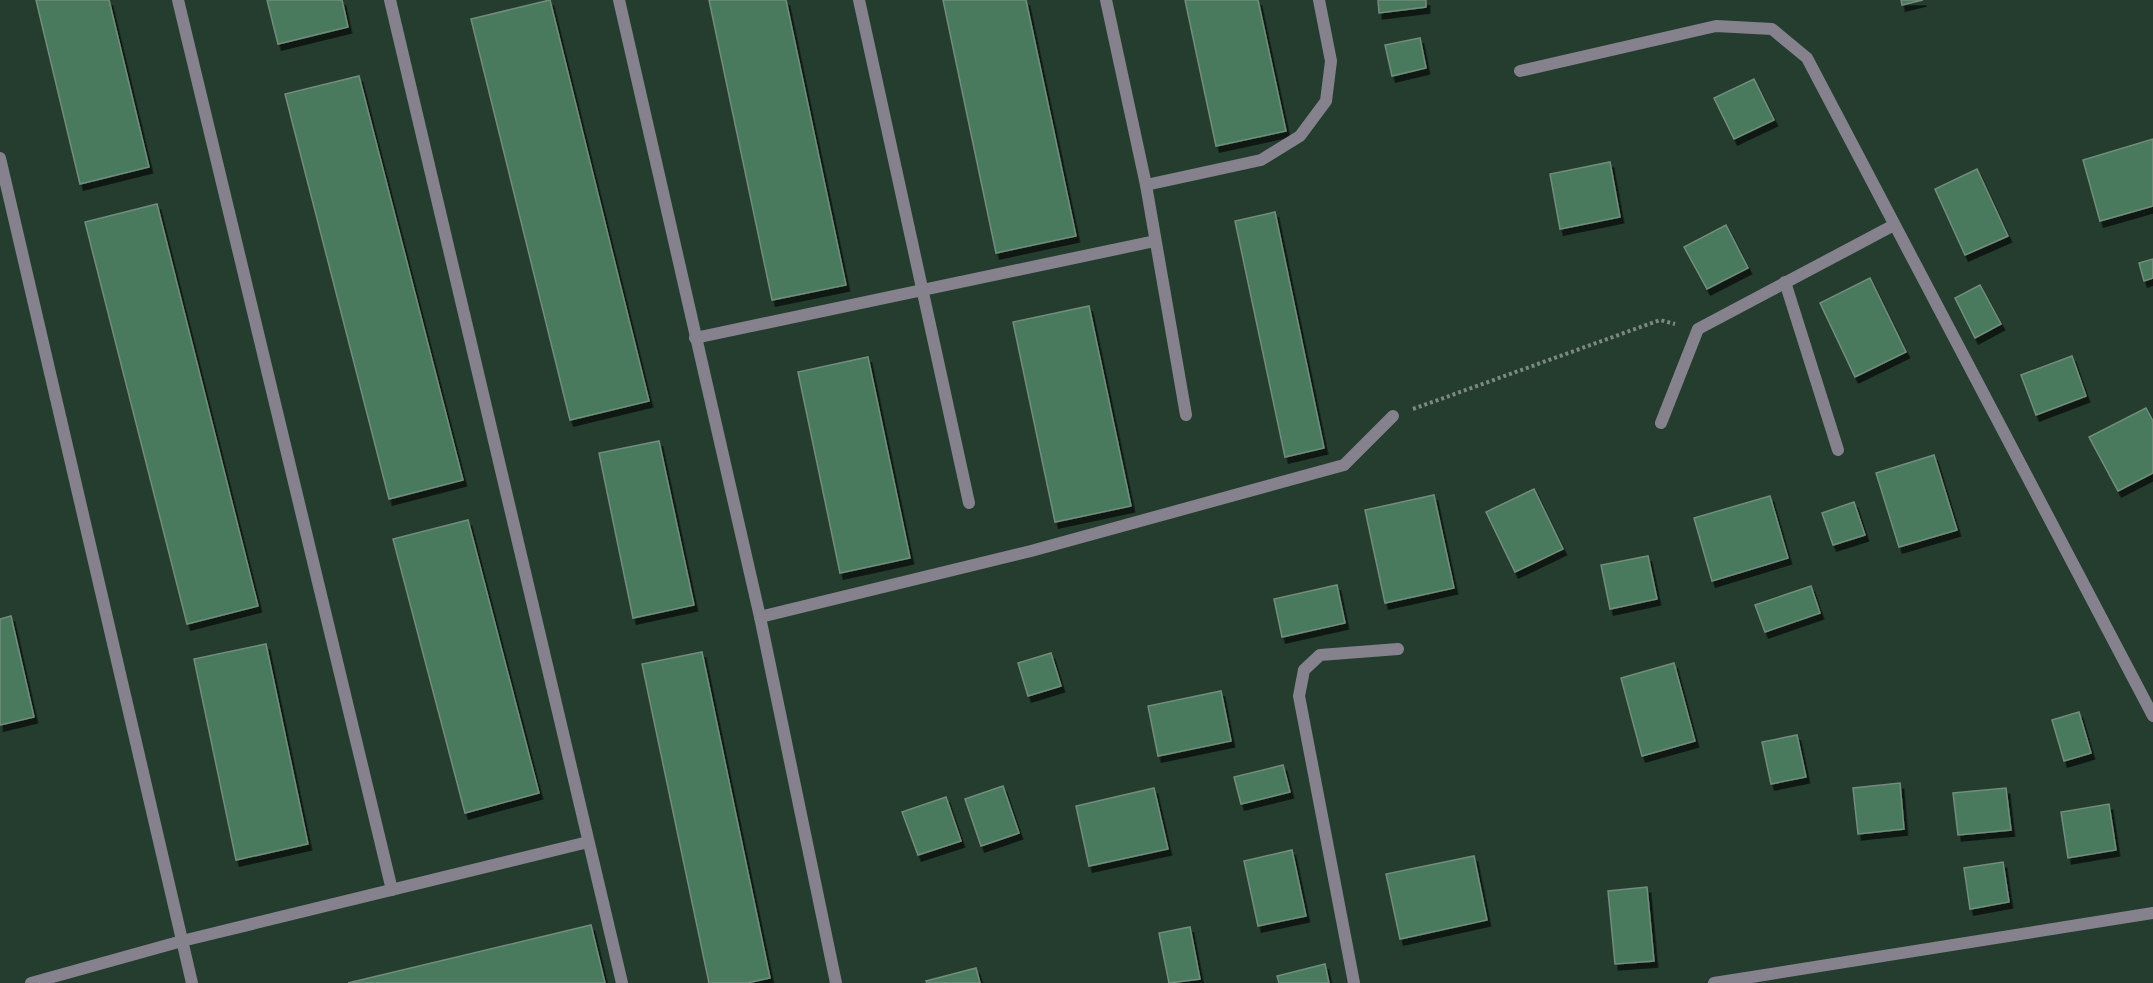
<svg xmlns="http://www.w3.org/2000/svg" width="2153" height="983" font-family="Literata,serif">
  <defs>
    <filter id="shadow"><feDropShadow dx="3.5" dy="6" stdDeviation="0" flood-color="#0009"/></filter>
  </defs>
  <rect width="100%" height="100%" fill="#253d2f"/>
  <!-- building -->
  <g fill="#487a5d" stroke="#728d7c" stroke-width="1.5" filter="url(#shadow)">
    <path d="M 36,0 L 109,0 L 149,167 L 80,184 Z"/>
    <path d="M 267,0 L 342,0 L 348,27 L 278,44 Z"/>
    <path d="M 550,0 L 649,401 L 570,420 L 471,19 Z"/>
    <path d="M 709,0 L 786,0 L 846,285 L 772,300 Z"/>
    <path d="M 943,0 L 1026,0 L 1076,236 L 996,253 Z"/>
    <path d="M 1185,0 L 1258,0 L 1286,131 L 1216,146 Z"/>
    <path d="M 1378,0 L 1426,0 L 1426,7 L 1379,13 Z"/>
    <path d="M 1901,0 L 1923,0 L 1902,5 Z"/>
    <path d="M 1420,38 L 1426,68 L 1392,76 L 1385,45 Z"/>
    <path d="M 359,76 L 463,480 L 389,499 L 285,94 Z"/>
    <path d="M 1754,79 L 1774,120 L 1734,139 L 1714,98 Z"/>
    <path d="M 2153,139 L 2153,206 L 2100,221 L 2083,160 Z"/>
    <path d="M 1610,162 L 1620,217 L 1560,229 L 1550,174 Z"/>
    <path d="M 1977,169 L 2008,236 L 1965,255 L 1935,189 Z"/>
    <path d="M 157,204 L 258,606 L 187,624 L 85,222 Z"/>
    <path d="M 1275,212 L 1324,448 L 1285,457 L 1235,221 Z"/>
    <path d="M 1726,225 L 1748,268 L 1707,289 L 1684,247 Z"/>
    <path d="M 2153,259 L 2153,278 L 2144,281 L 2139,263 Z"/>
    <path d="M 1870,278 L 1906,352 L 1855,377 L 1820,303 Z"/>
    <path d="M 1980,285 L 2001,324 L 1975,338 L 1955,298 Z"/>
    <path d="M 1089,306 L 1131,506 L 1055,522 L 1013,322 Z"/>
    <path d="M 2072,356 L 2086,396 L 2036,415 L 2021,375 Z"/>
    <path d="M 868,357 L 910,558 L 840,573 L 798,372 Z"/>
    <path d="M 2146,408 L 2153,421 L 2153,473 L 2118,491 L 2089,437 Z"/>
    <path d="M 659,441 L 694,605 L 633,618 L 599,453 Z"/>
    <path d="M 1934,455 L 1957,530 L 1899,547 L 1876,473 Z"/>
    <path d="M 1534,489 L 1563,549 L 1515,572 L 1486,512 Z"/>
    <path d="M 1434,495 L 1454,588 L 1385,603 L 1365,510 Z"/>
    <path d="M 1770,496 L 1788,558 L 1712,581 L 1694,518 Z"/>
    <path d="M 1854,502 L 1865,535 L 1833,545 L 1822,513 Z"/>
    <path d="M 468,520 L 539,793 L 465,813 L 393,539 Z"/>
    <path d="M 1648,556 L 1657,599 L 1610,609 L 1601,565 Z"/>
    <path d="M 1337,585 L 1345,623 L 1282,637 L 1274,599 Z"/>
    <path d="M 1811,586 L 1820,613 L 1765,632 L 1755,605 Z"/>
    <path d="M 11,616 L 34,717 L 0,725 L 0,619 Z"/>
    <path d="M 266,644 L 308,844 L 236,860 L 194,659 Z"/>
    <path d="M 702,652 L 770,978 L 747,983 L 709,983 L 642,664 Z"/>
    <path d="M 1051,653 L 1061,686 L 1028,696 L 1018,663 Z"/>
    <path d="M 1674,663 L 1695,741 L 1642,756 L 1621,678 Z"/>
    <path d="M 1221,691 L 1231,741 L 1158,756 L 1148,706 Z"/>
    <path d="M 2079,712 L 2091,753 L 2064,761 L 2052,720 Z"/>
    <path d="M 1797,735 L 1806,777 L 1771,784 L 1762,742 Z"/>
    <path d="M 1283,765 L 1290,792 L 1241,804 L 1234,777 Z"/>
    <path d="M 1900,783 L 1904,829 L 1858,834 L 1853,788 Z"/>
    <path d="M 1003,786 L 1019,833 L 981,846 L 965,799 Z"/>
    <path d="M 1154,788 L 1168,849 L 1089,866 L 1076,806 Z"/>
    <path d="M 2006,788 L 2011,830 L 1958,835 L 1953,793 Z"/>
    <path d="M 946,797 L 961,841 L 918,855 L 902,812 Z"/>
    <path d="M 2109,804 L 2116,850 L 2068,858 L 2061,812 Z"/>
    <path d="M 1292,850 L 1306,916 L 1258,926 L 1244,861 Z"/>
    <path d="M 1474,856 L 1487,920 L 1400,939 L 1386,874 Z"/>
    <path d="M 2003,862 L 2009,902 L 1970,909 L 1964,868 Z"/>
    <path d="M 1647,887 L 1654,961 L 1615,964 L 1608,891 Z"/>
    <path d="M 591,925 L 605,983 L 348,983 Z"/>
    <path d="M 1190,927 L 1200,979 L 1169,983 L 1159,933 Z"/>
    <path d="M 1325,964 L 1329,983 L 1279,983 L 1277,976 Z"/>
    <path d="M 976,968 L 980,983 L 927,983 L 926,981 Z"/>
  </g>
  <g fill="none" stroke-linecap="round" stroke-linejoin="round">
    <!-- path -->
    <path stroke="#798b80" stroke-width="4" stroke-dasharray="3 3" stroke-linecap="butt" d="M 1413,409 L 1660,320 L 1675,324"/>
    <!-- lane -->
    <g stroke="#85828d" stroke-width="12">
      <path d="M 178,0 L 392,890"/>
      <path d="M 390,0 L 622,983"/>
      <path d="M 619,0 L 760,617 L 836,983"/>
      <path d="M 859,0 L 969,503"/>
      <path d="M 1106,0 L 1146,185 L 1186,415"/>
      <path d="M 0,158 L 192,983"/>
      <path d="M 1146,185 L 1261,160 L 1300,136 L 1326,101 L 1331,61 L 1319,0"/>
      <path d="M 695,338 L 1155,241"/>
      <path d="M 760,617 L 1031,551 L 1344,465 L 1393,416"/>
      <path d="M 31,983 L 182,941 L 588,842"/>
    </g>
    <!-- street -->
    <g stroke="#85828d" stroke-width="12">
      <path d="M 1520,71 L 1716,26 L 1772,29 L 1807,58 L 2153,716"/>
      <path d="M 1785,282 L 1838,450"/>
      <path d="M 1661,423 L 1698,329 L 1894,225"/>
      <path d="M 1354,983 L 1299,696 L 1304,670 L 1320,655 L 1398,649"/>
      <path d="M 1714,983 L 2153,913"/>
    </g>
  </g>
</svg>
